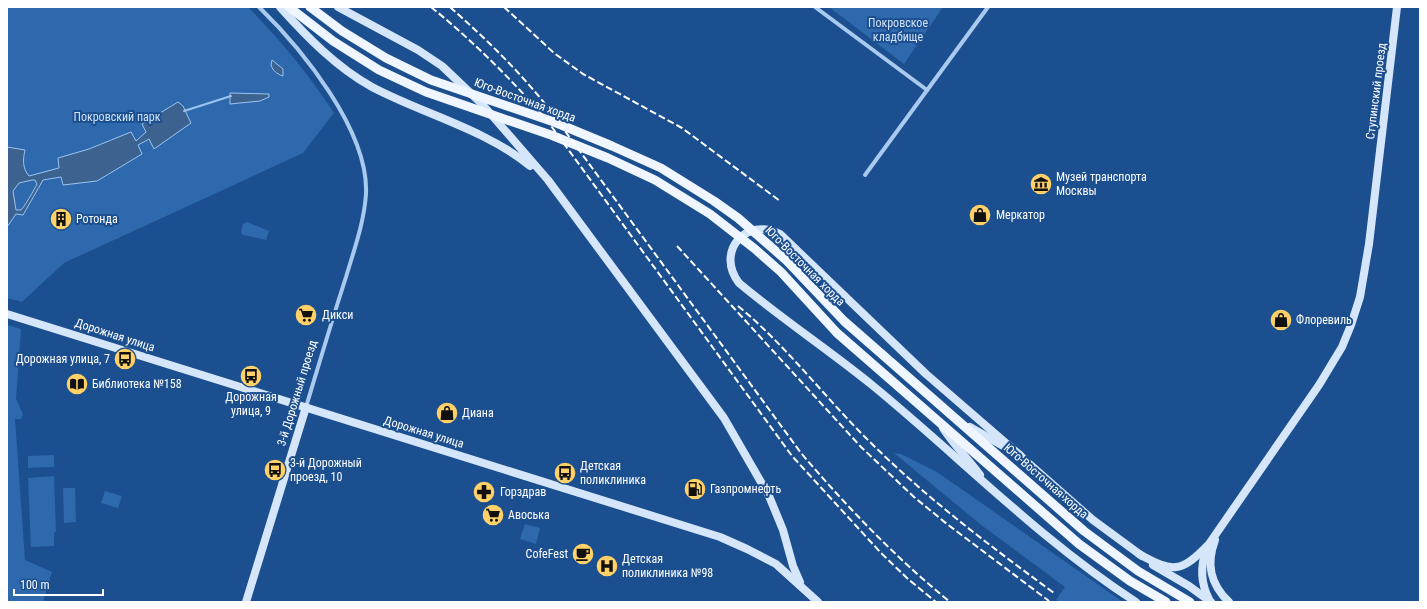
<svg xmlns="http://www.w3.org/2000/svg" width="1427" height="609" font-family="'Roboto Condensed',sans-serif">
  <rect width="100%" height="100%" fill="#1b4f8f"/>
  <!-- green -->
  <g fill="#2e69ad">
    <path d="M 7,7 L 248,7 C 282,42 307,72 334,113 L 303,153 L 64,263 L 22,302 L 7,298 Z"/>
    <path d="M 829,7 L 943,7 L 904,64 Z"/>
    <path d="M 247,222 L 269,231 L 266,240 L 243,235 L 241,232 L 243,224 Z"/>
    <path d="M 7,325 L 21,329 L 16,399 L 23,414 L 21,419 L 15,419 L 25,560 L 52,572 L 43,602 L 7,602 Z"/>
    <path d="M 894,453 L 901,454 L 937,472 L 1123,602 L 1060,602 L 1056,600 L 1065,587 L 980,524 Z"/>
    <path d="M 54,455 L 54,467 L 28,468 L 28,456 Z"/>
    <path d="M 54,476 L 56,532 L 54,532 L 54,546 L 31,547 L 28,478 Z"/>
    <path d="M 63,488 L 75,488 L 76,522 L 64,523 Z"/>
    <path d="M 105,491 L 122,496 L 118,508 L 101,503 Z"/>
    <path d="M 525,524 L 540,528 L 536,544 L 520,539 Z"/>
  </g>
  <!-- water -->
  <g fill="#3c6290" stroke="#9cc4f0" fill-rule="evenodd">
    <path d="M 272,60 L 283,69 L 283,76 C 277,74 273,71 271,65 Z"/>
    <path d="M 230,93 L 269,94 L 269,97 L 260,101 L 230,104 Z"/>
    <path d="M 178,102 L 183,106 L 191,123 L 154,149 L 149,139 L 138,145 L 142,154 L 97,181 L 63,185 L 61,177 L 43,180 L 23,215 L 16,214 L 7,227 L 7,147 L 25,150 C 23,159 22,168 29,176 L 59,168 L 58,158 L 89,149 L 131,132 L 136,141 L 146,132 L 142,124 ZM 32,180 L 35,180 L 37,184 C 34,190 25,206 21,210 L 16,210 L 13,191 L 19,183 Z"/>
  </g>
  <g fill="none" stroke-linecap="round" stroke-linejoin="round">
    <!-- stream -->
    <path stroke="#9cc4f0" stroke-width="2" d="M 184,111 L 231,96"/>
    <!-- street -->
    <g stroke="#a9c9ee" stroke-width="4">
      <path d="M 259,7 C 302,49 369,131 366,194 C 364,223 354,250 346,277 C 332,320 319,364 306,407"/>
      <path d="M 815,7 L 927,90"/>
      <path d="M 865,175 L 988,7"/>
    </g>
    <!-- secondary -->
    <g stroke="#d6e6fa" stroke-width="8">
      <path d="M 280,7 C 307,37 336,67 372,87 C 423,114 485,129 530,166"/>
      <path d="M 338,7 L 418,50 L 442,66 L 482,104 L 548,180 L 724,418 L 769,496 L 783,530 L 793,566 L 800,582"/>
      <path d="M 7,314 L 720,537 L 747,549 L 776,564 L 818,602"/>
      <path d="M 970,427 L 1005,447"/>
      <path d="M 943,428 C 954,445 968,459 980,475"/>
      <path d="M 1018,454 L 1093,520 L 1142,556"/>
      <path d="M 1021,456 L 926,374 L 780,234 C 746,216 715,252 739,283 C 782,319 829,350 872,385 C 960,457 1040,540 1136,602"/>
      <path d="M 1215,540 C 1206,564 1210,584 1229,602"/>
      <path d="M 1207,548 C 1200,566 1200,582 1209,599"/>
      <path d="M 1139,554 C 1173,573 1181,573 1209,544 L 1319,385 L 1342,347 L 1351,325 L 1360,297 L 1369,244 L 1397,7"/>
      <path d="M 1153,565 L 1189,586 L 1211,602"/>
      <path d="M 246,602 L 306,407"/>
    </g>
    <!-- primary -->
    <g stroke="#f0f6ff" stroke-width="9">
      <path d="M 289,7 L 333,41 L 379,70 L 426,92 L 551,135 L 608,158 L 655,180 L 710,214 L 755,249 L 781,272 L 837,333 L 1079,544 L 1130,581 L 1166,602"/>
      <path d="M 310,7 L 342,31 L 386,58 L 431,80 L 554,122 L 612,146 L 661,168 L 714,201 L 738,218 L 786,260 L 844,321 L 1084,531 L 1138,571 L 1190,602"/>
    </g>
    <!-- rail -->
    <g stroke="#fff" stroke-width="2" stroke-dasharray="7 3" stroke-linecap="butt">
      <path d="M 431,7 C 473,41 510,78 546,119 L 792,456 L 881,553 L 908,579 L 936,602"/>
      <path d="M 450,7 C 485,38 517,69 546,105 L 801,453 C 847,507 895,557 950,602"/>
      <path d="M 504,7 L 554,53 L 583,74 L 682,128 L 780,201"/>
      <path d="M 677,246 L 861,447 L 914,497 L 947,524 L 1049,601"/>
      <path d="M 738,306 C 784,344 820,391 861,433 C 920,493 986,543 1054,593"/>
    </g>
  </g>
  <!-- icons -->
  <defs>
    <g id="museum-disc" transform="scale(1.15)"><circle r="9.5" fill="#ffd166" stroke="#1b4f8f"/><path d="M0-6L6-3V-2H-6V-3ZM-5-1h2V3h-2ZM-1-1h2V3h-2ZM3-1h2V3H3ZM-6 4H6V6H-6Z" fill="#111"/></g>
    <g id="shop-disc" transform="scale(1.15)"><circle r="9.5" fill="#ffd166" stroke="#1b4f8f"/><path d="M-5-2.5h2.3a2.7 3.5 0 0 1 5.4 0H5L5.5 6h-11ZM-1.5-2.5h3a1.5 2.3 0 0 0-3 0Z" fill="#111"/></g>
    <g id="building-disc" transform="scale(1.15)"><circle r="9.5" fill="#ffd166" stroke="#1b4f8f"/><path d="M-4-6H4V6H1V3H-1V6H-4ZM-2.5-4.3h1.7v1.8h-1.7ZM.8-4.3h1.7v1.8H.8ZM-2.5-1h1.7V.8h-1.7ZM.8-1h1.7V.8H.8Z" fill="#111"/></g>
    <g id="supermarket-disc" transform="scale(1.15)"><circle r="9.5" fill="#ffd166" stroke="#1b4f8f"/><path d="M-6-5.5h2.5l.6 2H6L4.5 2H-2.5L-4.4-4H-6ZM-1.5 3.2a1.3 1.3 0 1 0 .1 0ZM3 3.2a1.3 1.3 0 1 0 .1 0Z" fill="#111"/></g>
    <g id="bus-disc" transform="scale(1.15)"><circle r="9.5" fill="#ffd166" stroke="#1b4f8f"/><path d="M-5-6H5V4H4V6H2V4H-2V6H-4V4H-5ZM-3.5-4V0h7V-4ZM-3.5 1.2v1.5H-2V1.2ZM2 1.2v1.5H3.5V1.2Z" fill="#111"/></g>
    <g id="library-disc" transform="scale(1.15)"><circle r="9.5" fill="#ffd166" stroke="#1b4f8f"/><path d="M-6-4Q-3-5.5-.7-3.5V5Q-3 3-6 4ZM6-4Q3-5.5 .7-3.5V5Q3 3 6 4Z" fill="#111"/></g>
    <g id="fuel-disc" transform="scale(1.15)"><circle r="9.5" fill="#ffd166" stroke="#1b4f8f"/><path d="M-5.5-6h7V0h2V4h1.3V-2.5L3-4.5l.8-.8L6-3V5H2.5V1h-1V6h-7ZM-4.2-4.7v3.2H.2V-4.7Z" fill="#111"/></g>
    <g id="pharmacy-disc" transform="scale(1.15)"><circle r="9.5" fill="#ffd166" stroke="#1b4f8f"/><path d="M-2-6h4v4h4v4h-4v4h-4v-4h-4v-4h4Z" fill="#111"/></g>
    <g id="cafe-disc" transform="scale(1.15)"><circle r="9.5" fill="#ffd166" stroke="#1b4f8f"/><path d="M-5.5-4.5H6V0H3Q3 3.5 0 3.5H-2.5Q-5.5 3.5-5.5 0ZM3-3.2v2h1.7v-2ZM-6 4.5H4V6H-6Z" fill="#111"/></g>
    <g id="hospital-disc" transform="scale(1.15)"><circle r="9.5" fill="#ffd166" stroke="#1b4f8f"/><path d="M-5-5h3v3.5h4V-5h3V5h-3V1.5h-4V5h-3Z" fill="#111"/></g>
  </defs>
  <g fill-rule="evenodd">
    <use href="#museum-disc" x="1041" y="184"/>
    <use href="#shop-disc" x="980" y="215"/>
    <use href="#building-disc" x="61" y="219"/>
    <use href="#supermarket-disc" x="306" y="315"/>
    <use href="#shop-disc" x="1281" y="320"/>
    <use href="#bus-disc" x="125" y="359"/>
    <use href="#bus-disc" x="251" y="376"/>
    <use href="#library-disc" x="77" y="384"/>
    <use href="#shop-disc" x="447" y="413"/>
    <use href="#bus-disc" x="275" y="470"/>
    <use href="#bus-disc" x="565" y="473"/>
    <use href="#fuel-disc" x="695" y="489"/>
    <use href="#pharmacy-disc" x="484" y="492"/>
    <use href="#supermarket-disc" x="493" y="515"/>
    <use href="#cafe-disc" x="583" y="554"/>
    <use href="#hospital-disc" x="607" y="566"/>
  </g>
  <g text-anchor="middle" stroke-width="4" stroke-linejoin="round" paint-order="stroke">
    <!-- park labels -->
    <g font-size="12" fill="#cfe3fa" stroke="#1b4f8f">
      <text x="898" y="27">Покровское<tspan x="898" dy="14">кладбище</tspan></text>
      <text x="117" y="121">Покровский парк</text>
    </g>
    <!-- street labels -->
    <g font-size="12" fill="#fff" stroke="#1b4f8f">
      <text transform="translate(1376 91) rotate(-83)" y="4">Ступинский проезд</text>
      <text transform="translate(525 100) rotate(20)" y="4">Юго-Восточная хорда</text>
      <text transform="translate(805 266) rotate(45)" y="4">Юго-Восточная хорда</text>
      <text transform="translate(115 335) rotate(18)" y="4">Дорожная улица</text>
      <text transform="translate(297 393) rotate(-73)" y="4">3-й Дорожный проезд</text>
      <text transform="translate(424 432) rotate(17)" y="4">Дорожная улица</text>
      <text transform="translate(1046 481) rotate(41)" y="4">Юго-Восточная хорда</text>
    </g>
    <!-- poi labels -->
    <g font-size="12" fill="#fff" stroke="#1b4f8f" text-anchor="start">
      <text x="1056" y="181">Музей транспорта<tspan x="1056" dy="14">Москвы</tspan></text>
      <text x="996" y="219">Меркатор</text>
      <text x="76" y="223">Ротонда</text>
      <text x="322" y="319">Дикси</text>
      <text x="1296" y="324">Флоревиль</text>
      <text x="110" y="363" text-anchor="end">Дорожная улица, 7</text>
      <text x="92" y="388">Библиотека №158</text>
      <text x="251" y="401" text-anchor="middle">Дорожная<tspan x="251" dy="14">улица, 9</tspan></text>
      <text x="462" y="417">Диана</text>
      <text x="290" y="467">3-й Дорожный<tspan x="290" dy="14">проезд, 10</tspan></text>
      <text x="580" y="470">Детская<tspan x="580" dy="14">поликлиника</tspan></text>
      <text x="710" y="493">Газпромнефть</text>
      <text x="500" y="496">Горздрав</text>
      <text x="508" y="519">Авоська</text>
      <text x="568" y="558" text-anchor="end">CofeFest</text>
      <text x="622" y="563">Детская<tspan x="622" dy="14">поликлиника №98</tspan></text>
    </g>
  </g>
  <!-- border -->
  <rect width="1427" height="609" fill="none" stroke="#ffffff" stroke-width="16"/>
  <!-- scale -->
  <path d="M14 589v6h89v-6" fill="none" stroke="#ffffff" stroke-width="2"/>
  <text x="20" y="589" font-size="12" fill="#ffffff" stroke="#1b4f8f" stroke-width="3" paint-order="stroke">100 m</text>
</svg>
